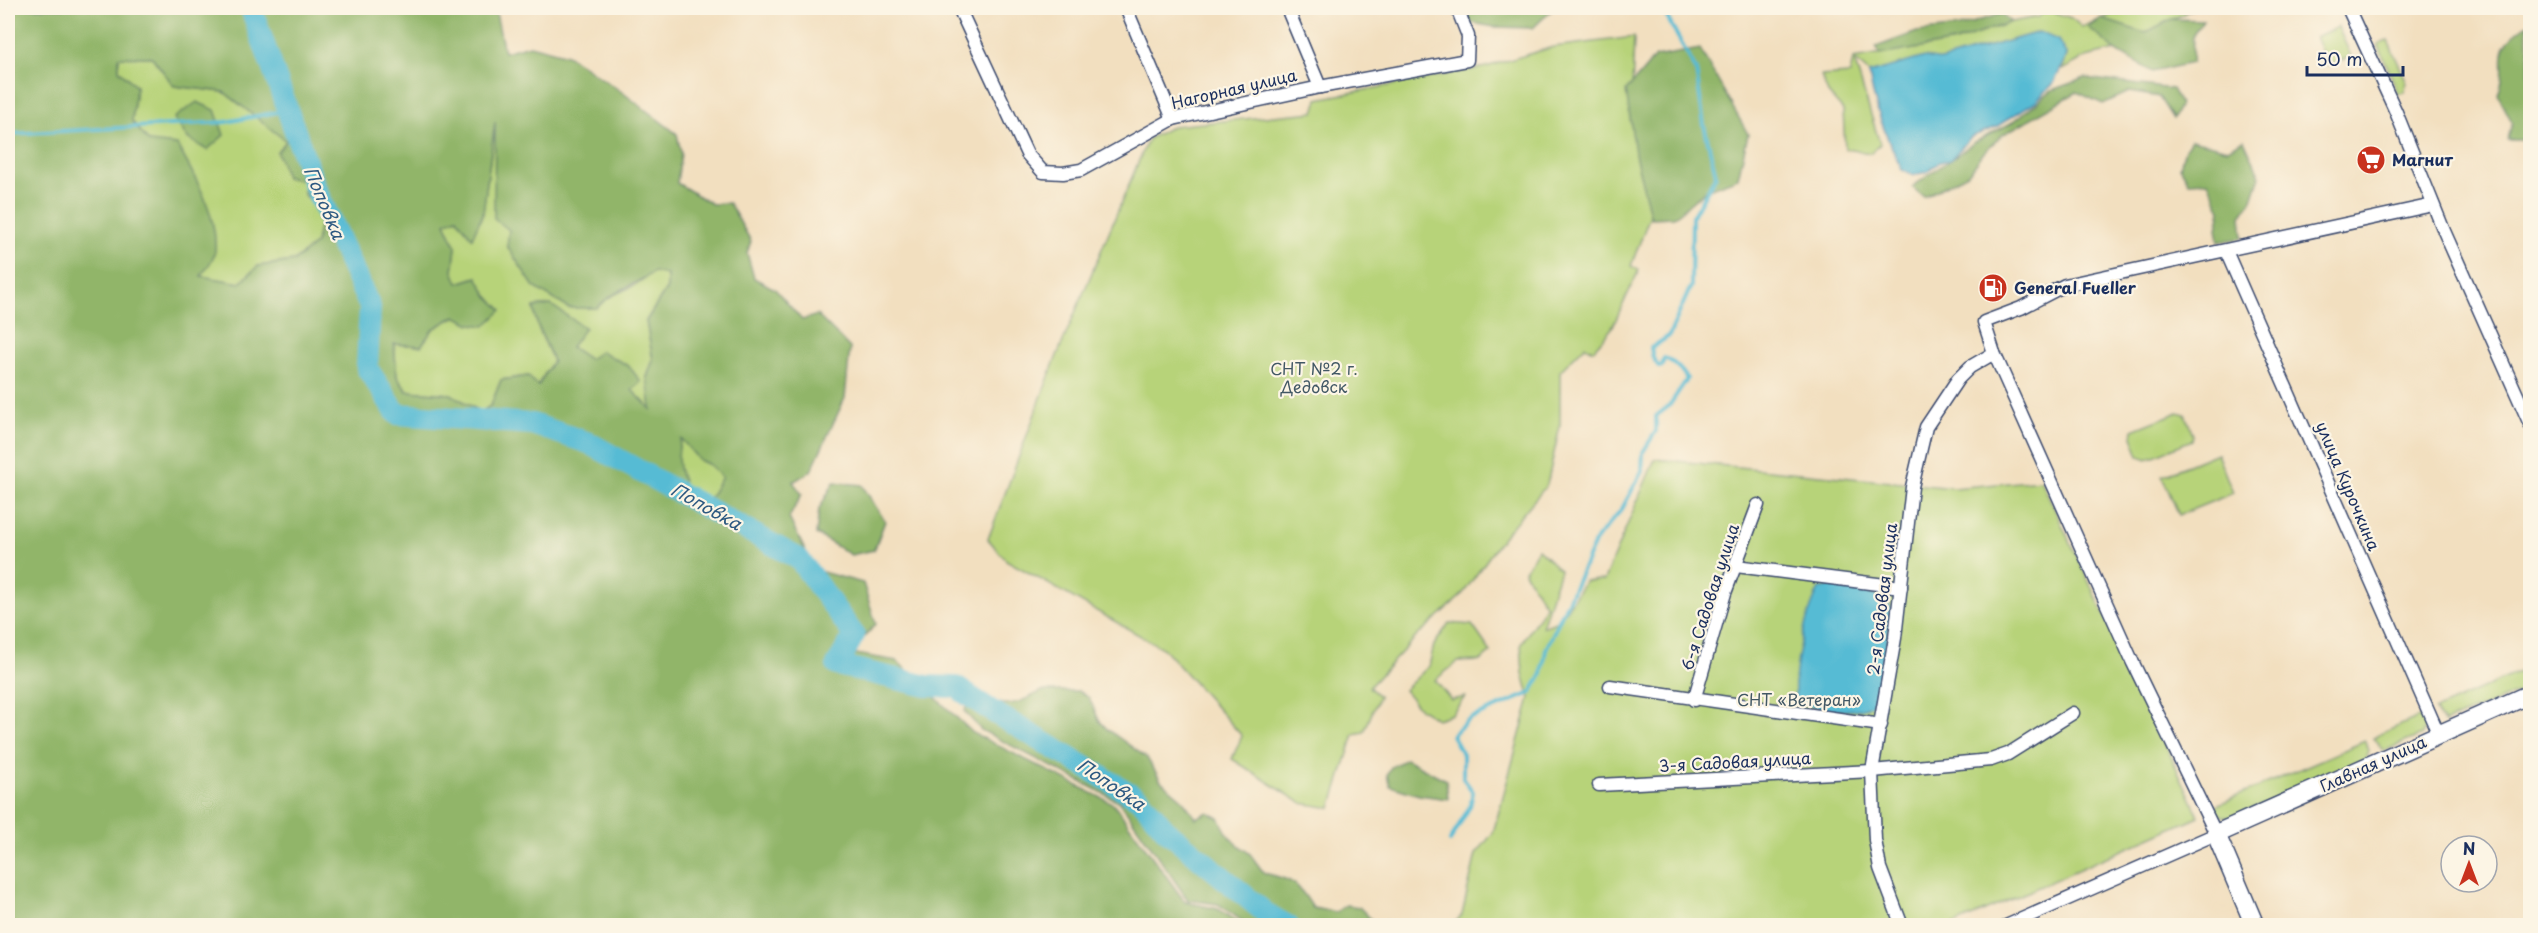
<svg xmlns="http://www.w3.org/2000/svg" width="2538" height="933" font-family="'Playpen Sans',sans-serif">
  <rect width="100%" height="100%" fill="#fcf5e5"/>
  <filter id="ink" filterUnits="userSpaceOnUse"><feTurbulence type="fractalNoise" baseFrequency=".0167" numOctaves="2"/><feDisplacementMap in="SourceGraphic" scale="12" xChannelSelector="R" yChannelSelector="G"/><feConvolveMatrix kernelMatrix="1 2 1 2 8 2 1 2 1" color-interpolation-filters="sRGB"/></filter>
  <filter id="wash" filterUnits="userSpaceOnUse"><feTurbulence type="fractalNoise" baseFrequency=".008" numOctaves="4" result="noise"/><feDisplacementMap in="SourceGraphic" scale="24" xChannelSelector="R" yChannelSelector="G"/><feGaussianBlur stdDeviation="1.35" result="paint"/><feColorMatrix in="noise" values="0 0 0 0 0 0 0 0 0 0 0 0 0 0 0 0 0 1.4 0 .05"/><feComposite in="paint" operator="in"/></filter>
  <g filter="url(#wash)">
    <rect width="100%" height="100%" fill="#f2dfbf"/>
    <!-- green -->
    <g fill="#b7d379" stroke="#69816c" stroke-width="1.5">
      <path d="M 2127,8 L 2194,8 L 2115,50 L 2086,57 L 2062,70 L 2067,55 L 2039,32 L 1942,60 L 1925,58 L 1869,73 L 1854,60 L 1880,144 L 1871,153 L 1845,149 L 1843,110 L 1828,93 L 1821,76 L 1850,74 L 1853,59 L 1955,42 L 2011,22 L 2038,17 L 2047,10 L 2071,18 L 2082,27 Z"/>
      <path d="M 2338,27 L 2351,56 L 2328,66 L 2315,37 Z"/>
      <path d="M 1634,37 L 1631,121 L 1655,202 L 1631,266 L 1639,270 L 1612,328 L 1593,350 L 1585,346 L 1560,371 L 1560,426 L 1547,485 L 1503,537 L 1462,595 L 1417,636 L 1369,687 L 1379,696 L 1364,732 L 1354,734 L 1331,808 L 1301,803 L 1232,759 L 1242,736 L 1164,649 L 1006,560 L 988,539 L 1054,363 L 1148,139 L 1173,126 L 1314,112 L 1318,99 L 1486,67 L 1553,47 Z"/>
      <path d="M 2388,41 L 2406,80 L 2405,92 L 2398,93 L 2378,44 Z"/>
      <path d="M 119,57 L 152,57 L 174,86 L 224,92 L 287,141 L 306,181 L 304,194 L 322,213 L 316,243 L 294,261 L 258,266 L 240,283 L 200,276 L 208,266 L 149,142 L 132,121 L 136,86 L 119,70 Z"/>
      <path d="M 496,115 L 605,299 L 633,286 L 654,272 L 667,275 L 667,288 L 646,321 L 653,360 L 647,377 L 652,410 L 631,390 L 570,346 L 551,305 L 534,307 C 535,327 546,343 553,361 L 537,386 L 528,376 L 501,380 L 491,405 L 481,412 L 451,394 L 407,391 L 397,377 L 394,344 L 421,346 L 433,329 L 456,316 L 471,324 L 501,310 L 487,295 L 477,277 L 458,283 L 453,271 L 456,247 L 445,223 L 457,217 L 472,237 L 483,213 Z"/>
      <path d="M 2178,412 L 2185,414 L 2193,434 L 2192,440 L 2147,459 L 2139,456 L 2132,437 L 2133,430 Z"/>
      <path d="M 681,438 L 699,460 L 710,465 L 723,477 L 704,507 C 681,489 672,467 681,438 Z"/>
      <path d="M 2217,453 L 2233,493 L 2179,515 L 2162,476 Z"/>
      <path d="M 1655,459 L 1954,488 L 2041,480 L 2199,816 L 1953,925 L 1452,926 L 1462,915 L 1476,854 L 1493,833 L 1530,698 L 1523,674 L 1521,644 L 1546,606 L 1524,572 L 1538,549 L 1560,570 L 1542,627 L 1559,621 L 1585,581 L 1604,580 Z"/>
      <path d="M 1449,623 L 1472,625 L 1491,652 L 1480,661 L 1458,662 L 1435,680 L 1451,700 L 1465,697 L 1452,714 L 1437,719 L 1419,708 L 1404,690 L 1429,666 L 1434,645 Z"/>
      <path d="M 2530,667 L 2530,688 L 2444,723 L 2435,710 Z"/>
      <path d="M 2423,715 L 2426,726 L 2422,735 L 2384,751 L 2374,737 Z"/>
      <path d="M 2365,741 L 2368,751 L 2365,761 L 2230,818 L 2219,815 L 2212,807 Z"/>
    </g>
    <!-- forest -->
    <g fill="#91b569" stroke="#567264" stroke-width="1.5" fill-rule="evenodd">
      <path d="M 8,8 L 495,8 L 504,52 L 530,45 L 567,55 L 622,92 L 677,134 L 681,153 L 677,183 L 712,204 L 729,203 L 751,241 L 747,253 L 754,278 L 775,289 L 802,320 L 817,315 L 850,348 L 845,398 L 811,471 L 793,482 L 802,494 L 789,518 L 815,570 L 863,583 L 876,624 L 850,653 L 897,661 L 973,733 L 1114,804 L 1185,902 L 1218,909 L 1243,925 L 8,925 ZM 119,57 L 152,57 L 174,86 L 224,92 L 286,141 L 277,152 L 286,177 L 305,181 L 304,194 L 322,213 L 316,243 L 294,261 L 258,266 L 240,283 L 201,276 C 206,269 214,260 215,251 C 218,214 194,175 177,145 L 149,142 L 132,121 L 136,86 L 119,70 ZM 495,122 L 494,218 L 509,230 L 507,246 L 534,287 L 568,308 L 597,308 C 611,292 636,284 654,272 L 667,275 L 667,288 L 646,321 L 653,360 L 647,377 L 651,409 L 632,390 L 641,382 L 629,366 L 601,351 L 589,359 L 571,347 L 585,328 L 551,305 L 534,307 C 535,326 546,342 553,361 L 538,386 L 528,376 L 501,380 L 491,405 L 481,412 L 451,394 L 407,391 L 397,377 L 394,344 L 421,346 L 433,329 L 455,316 L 471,324 L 485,326 L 502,310 L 487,295 L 477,277 L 458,283 L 453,271 L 456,247 L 445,223 L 457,218 L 472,238 L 483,213 ZM 681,439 L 699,460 L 710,465 L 722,477 L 704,507 C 682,491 673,465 681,439 Z"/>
      <path d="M 1457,8 L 1554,8 L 1533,28 L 1494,27 L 1462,21 Z"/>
      <path d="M 2000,14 L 2011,22 L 1955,42 L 1880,55 L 1876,47 L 1917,32 L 1959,27 Z"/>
      <path d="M 2102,19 L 2145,33 L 2171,19 L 2203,20 L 2193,35 L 2192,63 L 2152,72 L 2115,50 L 2088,27 Z"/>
      <path d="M 2528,24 L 2530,131 L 2522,140 L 2508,140 L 2512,122 L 2498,95 C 2512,59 2486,52 2528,24 Z"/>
      <path d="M 1700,49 L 1748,134 L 1738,178 L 1706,190 L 1674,217 L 1651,218 L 1636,159 L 1626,91 L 1655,57 Z"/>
      <path d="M 2085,78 L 2172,89 L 2180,104 L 2173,119 L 2159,97 L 2129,92 L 2103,104 L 2077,92 L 2002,135 L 1985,151 L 1968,174 L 1924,197 L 1912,187 L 1975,142 L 2013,122 L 2052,90 Z"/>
      <path d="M 197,102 L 215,110 L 224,135 L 207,150 L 187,138 L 174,118 Z"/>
      <path d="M 2191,140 L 2228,149 L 2244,140 L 2260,176 L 2252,200 L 2241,216 L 2243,238 L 2219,242 L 2217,228 L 2221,210 L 2208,181 L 2189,182 L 2180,167 L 2185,149 Z"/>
      <path d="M 834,482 L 862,485 L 885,521 L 874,550 L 851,555 L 816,534 L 819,509 Z"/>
      <path d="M 1042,691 L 1079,691 L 1089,698 L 1099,720 L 1107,729 L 1147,758 L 1161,781 L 1181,798 L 1196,818 L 1208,812 L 1219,818 L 1230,838 L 1250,854 L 1264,873 C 1294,880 1297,882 1313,908 L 1336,912 L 1346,905 L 1359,907 L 1377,925 L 1248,925 L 1218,904 L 1188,900 L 1120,802 L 981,730 L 965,712 L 967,700 C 982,697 991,704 1005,704 C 1018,704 1030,697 1042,691 Z"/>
      <path d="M 1406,759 L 1446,780 L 1448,799 L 1419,795 L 1390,786 L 1387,775 L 1391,767 Z"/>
    </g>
    <!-- water -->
    <g fill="#56bbd4" stroke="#387599" stroke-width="1.5">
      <path d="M 2039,32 L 2058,40 L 2067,55 L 2054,83 L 2036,101 L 1996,127 L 1971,137 L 1950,160 L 1940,162 L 1927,172 L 1914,175 L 1902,170 C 1887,138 1874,108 1869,73 L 1925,57 L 1942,60 Z"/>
      <path d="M 1831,586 C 1851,587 1877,591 1891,607 C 1889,640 1884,674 1872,705 C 1850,715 1816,711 1795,699 C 1793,670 1805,615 1819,589 Z"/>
    </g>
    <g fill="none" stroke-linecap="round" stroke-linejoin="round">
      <!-- stream -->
      <g stroke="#56bbd4" stroke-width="4">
        <path d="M 8,134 L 226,122 L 288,110"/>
        <path d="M 1450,841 L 1470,806 L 1473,792 L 1463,778 L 1463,755 L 1452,735 L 1469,719 L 1531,693 L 1542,674 L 1546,649 L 1597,538 L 1622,509 L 1642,471 L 1643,452 L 1656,431 L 1656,416 L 1669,406 L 1687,379 C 1683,371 1672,360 1664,358 L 1662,366 L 1659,367 L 1653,358 L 1651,348 L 1669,336 L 1691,286 L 1692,217 L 1716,175 L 1704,125 L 1696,70 L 1662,8"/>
        <path d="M 1383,926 L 1386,922"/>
      </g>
      <!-- river -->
      <path stroke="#56bbd4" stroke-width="22" d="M 251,8 L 315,187 L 370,307 L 367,368 L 397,414 L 532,424 L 589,443 L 799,559 L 854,635 L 837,665 L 927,686 L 956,687 L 995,713 L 1141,800 L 1166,830 L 1268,915 L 1288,926"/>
    </g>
  </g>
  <g filter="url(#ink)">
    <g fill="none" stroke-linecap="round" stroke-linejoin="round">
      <!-- street casing -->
      <g stroke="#3b496d" stroke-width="15">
        <g id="street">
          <path d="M 959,8 L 1027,154 L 1043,172 L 1063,173 L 1081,170 L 1173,119 L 1320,87 L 1467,60 L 1468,36 L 1457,8"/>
          <path d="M 1126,8 L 1173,119"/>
          <path d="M 1287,8 L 1320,87"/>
          <path d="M 2348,8 L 2396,112 L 2444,231 L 2530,424"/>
          <path d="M 2226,251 L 2439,735"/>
          <path d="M 1736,566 L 1901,587"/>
          <path d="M 1610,686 L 1881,725"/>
          <path d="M 1694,700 L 1725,593 L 1758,505"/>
          <path d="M 1599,785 L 1872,771 L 1991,760 L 2008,754 L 2073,713"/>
          <path d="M 1902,926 L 1880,868 L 1875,840 L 1872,771 L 1895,638 L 1912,487 L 1926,427 L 1958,379 L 1970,367 L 1994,353"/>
          <path d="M 2006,926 L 2216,834 L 2133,663 L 1994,353 L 1984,322 L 2021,308 L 2065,285 L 2433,205"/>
        </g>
      </g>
      <!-- secondary casing -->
      <g stroke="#3b496d" stroke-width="21">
        <path id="secondary" d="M 2255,926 L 2216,834 L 2530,694"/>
      </g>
      <!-- street -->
      <use href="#street" stroke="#fff" stroke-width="12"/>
      <!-- secondary -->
      <use href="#secondary" stroke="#fff" stroke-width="18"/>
    </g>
  </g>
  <!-- icons -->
  <defs>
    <g id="supermarket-disc" transform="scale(1.5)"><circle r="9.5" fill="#c8321e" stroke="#fcf5e5"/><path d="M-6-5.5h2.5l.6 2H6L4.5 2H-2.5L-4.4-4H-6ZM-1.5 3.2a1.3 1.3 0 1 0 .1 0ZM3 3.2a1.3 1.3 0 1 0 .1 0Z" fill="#fff"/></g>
    <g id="fuel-disc" transform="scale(1.5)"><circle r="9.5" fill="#c8321e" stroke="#fcf5e5"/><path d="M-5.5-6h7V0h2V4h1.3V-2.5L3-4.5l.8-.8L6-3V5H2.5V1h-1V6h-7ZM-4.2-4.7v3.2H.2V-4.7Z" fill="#fff"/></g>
  </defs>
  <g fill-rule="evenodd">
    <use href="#supermarket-disc" x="2371" y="160"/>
    <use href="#fuel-disc" x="1993" y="288"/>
  </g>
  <g text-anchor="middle" stroke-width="4.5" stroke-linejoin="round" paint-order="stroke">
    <!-- street labels -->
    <g font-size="16" fill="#1b2f5e" stroke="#fcf5e5">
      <text transform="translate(1234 89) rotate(-13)" y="6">Нагорная улица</text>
      <text transform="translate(2348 486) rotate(67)" y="6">улица Курочкина</text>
      <text transform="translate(1710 597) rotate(-72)" y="6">6-я Садовая улица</text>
      <text transform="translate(1882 599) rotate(-83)" y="6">2-я Садовая улица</text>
      <text transform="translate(1735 762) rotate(-3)" y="6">3-я Садовая улица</text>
      <text transform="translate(2373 764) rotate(-24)" y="6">Главная улица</text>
    </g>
    <!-- poi labels -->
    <g font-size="16" font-weight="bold" fill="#1b2f5e" stroke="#fcf5e5" text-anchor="start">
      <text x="2392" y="166">Магнит</text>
      <text x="2014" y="294">General Fueller</text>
    </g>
    <!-- park labels -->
    <g font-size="16" fill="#425865" stroke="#fcf5e5">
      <text x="1314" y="375">СНТ №2 г.<tspan x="1314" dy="18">Дедовск</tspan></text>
      <text x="1799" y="706">СНТ «Ветеран»</text>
    </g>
    <!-- water labels -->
    <g font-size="18" font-style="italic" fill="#2d5981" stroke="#fcf5e5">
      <text transform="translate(324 203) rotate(67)" y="6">Поповка</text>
      <text transform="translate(706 507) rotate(29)" y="6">Поповка</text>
      <text transform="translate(1111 785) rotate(34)" y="6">Поповка</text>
    </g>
  </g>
  <!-- margin -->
  <rect width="2538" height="933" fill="none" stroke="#fcf5e5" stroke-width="30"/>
  <!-- north arrow -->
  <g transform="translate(2469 864)"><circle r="28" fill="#fcf5e5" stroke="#a2a6af" stroke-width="1.5"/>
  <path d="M0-4.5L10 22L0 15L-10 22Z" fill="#c8321e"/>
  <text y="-9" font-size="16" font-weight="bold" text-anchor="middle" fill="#1b2f5e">N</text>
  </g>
  <!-- scale -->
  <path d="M2307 66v9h96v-9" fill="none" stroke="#1b2f5e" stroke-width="3"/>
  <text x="2316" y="66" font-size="18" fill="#1b2f5e" stroke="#fcf5e5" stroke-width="4.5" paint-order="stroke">50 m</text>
</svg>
